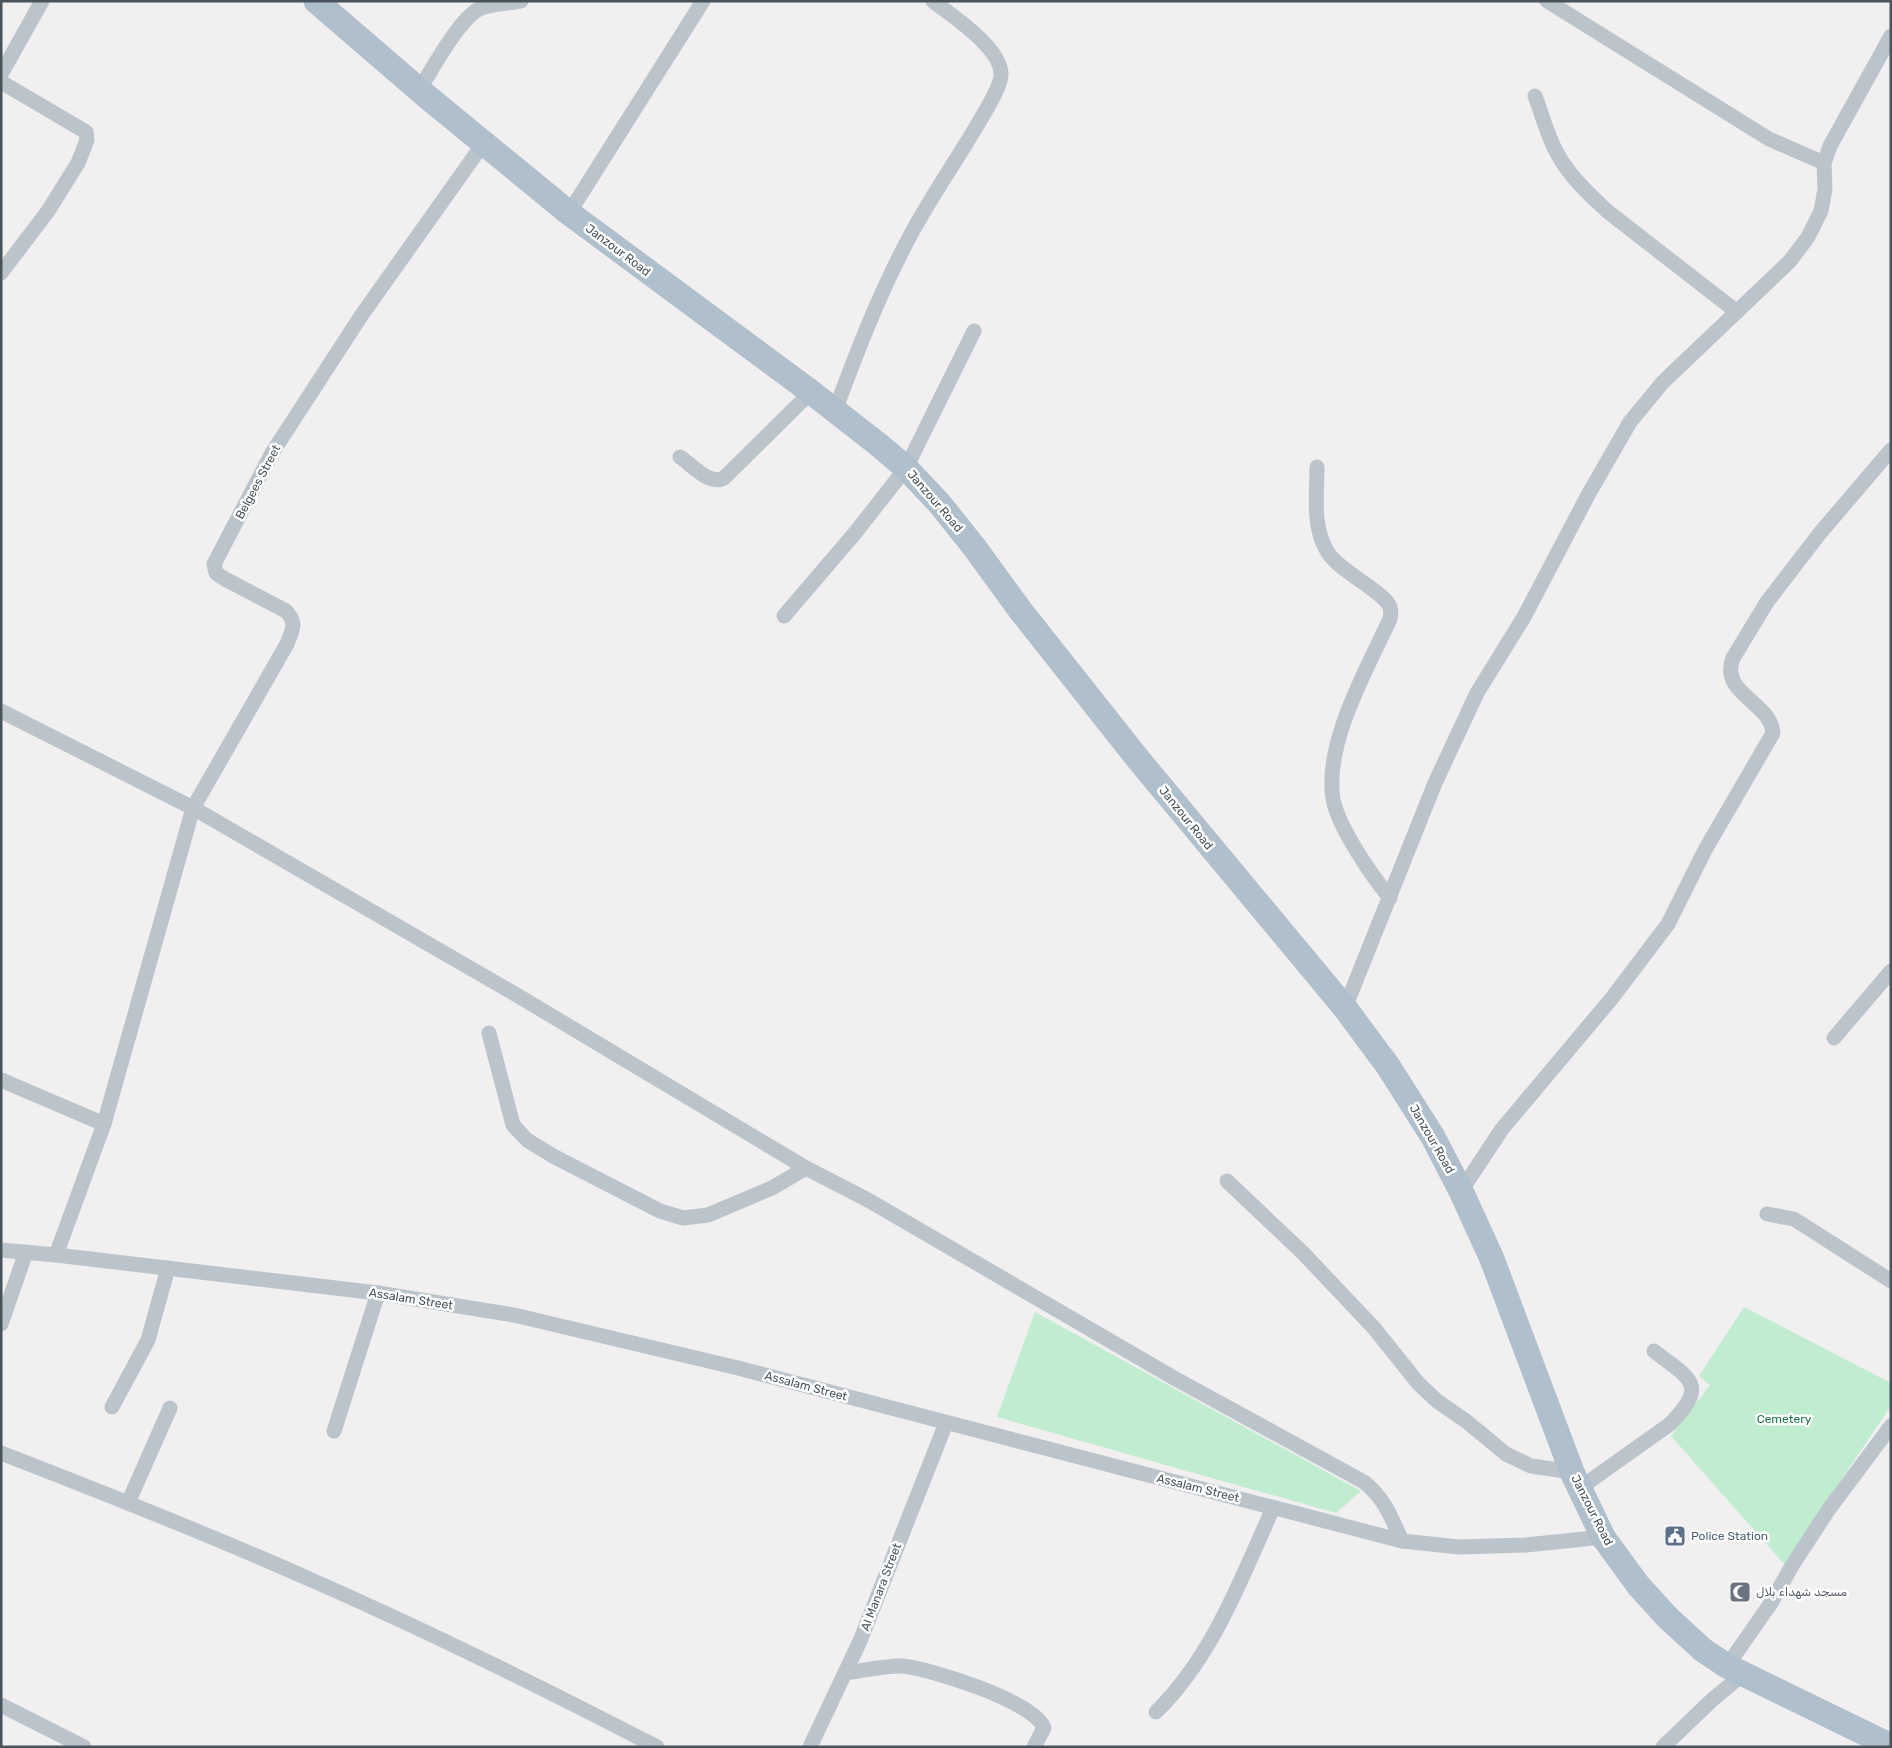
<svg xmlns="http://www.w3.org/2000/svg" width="1892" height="1748" font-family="Rubik,'Noto Sans Arabic',sans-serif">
  <rect width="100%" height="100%" fill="#f1efef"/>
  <!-- green -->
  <g fill="#c0ecd0">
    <path d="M 1744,1307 L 1891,1383 L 1891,1406 L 1784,1564 L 1671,1436 L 1710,1385 L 1699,1376 Z"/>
    <path d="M 1035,1312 L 1361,1491 L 1336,1513 L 997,1417 Z"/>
  </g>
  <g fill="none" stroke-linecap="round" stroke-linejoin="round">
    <!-- street -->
    <g stroke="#bbc4cb" stroke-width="15">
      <path d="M 1547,1 L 1769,139 L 1824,163"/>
      <path d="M 1,74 L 42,1"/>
      <path d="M 1,82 L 86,132 L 87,140 L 78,163 L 48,211 L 1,273"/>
      <path d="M 419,90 C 432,70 459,19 479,9 C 491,3 508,4 521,1"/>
      <path d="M 1535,96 C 1542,114 1547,135 1557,153 C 1569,176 1589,194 1607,211 L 1737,312"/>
      <path d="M 569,213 L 703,1"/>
      <path d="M 835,411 C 857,351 880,292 910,236 C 927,204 948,173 967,142 C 975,128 1001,89 1001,75 C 1002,48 952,16 933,1"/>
      <path d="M 680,457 C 692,465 710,486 724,478 L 811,392"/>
      <path d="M 1317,467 C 1317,495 1312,526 1327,551 C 1338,571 1384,591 1390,607 C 1391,611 1391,615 1390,619 C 1367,669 1324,743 1333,799 C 1338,827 1372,876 1390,898"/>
      <path d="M 784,616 L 855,533 L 906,468 L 974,331"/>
      <path d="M 1,711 L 193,808 L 515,994 L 806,1168 L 868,1200 L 1174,1378 L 1364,1482 C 1385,1499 1391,1517 1402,1541"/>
      <path d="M 1345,1008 L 1435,783 L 1477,693 L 1524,617 L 1588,495 L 1630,422 L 1663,382 L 1790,261 L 1808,237 L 1821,211 L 1825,189 L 1824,163 L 1830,146 L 1891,36"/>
      <path d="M 489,1033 L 513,1125 L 527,1140 L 553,1156 L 660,1211 L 683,1218 L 708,1215 L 772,1188 L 806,1168"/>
      <path d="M 1834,1038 L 1891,971"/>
      <path d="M 1,1080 L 104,1124"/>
      <path d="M 1227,1181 L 1303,1253 L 1374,1328 L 1418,1383 L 1437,1401 L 1466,1421 L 1506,1454 L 1531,1466 L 1572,1472"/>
      <path d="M 1461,1191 L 1502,1129 L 1612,998 L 1668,924 L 1705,850 L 1773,733 C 1771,702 1719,694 1733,658 L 1767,602 L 1820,533 L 1891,450"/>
      <path d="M 1767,1214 L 1794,1219 L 1891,1281"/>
      <path d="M 1,1250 L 56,1255 L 378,1293 L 514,1315 L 738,1368 L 1402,1541 L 1459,1547 L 1526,1545 L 1603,1537"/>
      <path d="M 56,1255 L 104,1124 L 193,808 L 287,644 C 292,629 298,624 286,611 L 225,579 L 216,573 L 214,564 L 272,453 L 361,316 L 483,144"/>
      <path d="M 1,1324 L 26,1252"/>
      <path d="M 112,1407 L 148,1340 L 168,1268"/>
      <path d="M 334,1431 L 378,1293"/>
      <path d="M 1,1453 C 107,1494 213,1536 316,1582 C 432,1633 545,1689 657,1747"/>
      <path d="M 1580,1488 L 1670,1424 C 1710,1383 1689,1379 1654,1351"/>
      <path d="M 128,1503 L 170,1408"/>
      <path d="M 1727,1666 L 1771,1603 L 1793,1564 L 1829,1509 L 1891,1426"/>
      <path d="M 845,1673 C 861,1671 887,1665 903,1666 C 931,1669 1034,1701 1044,1728 L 1034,1747"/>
      <path d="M 1,1705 L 84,1747"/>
      <path d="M 1156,1712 C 1213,1656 1241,1579 1273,1508"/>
      <path d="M 810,1747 L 860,1641 L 946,1423"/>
      <path d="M 1663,1747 L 1712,1700 L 1742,1675"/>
    </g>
    <!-- primary -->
    <path stroke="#b0bfcc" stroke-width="25" d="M 316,1 L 425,95 L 569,213 L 811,392 L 879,445 L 906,468 L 939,503 L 975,548 L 1020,610 L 1138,759 L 1345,1008 L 1388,1066 L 1433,1137 L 1461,1191 L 1492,1259 L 1572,1472 L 1603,1537 L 1638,1585 L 1667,1617 L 1703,1650 L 1727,1666 L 1891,1746"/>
  </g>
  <!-- icons -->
  <defs>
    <g id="civic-square" transform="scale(1.125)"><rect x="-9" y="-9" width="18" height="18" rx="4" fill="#5c6f8a" stroke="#fff"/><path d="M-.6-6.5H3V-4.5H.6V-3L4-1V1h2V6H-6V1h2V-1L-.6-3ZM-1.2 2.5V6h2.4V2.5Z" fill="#fff"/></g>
    <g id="mosque-square" transform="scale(1.125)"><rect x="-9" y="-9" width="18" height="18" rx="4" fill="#6b7280" stroke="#fff"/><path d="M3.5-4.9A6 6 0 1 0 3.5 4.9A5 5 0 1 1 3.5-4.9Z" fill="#fff"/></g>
  </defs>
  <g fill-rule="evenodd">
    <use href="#civic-square" x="1675" y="1536"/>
    <use href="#mosque-square" x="1740" y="1592"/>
  </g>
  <g text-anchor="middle" stroke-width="5" stroke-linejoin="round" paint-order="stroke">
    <!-- street labels -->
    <g font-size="12" fill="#48535b" stroke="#fff">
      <text transform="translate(618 250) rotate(37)" y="4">Janzour Road</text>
      <text transform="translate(258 482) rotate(-62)" y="4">Belgees Street</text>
      <text transform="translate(935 501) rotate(49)" y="4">Janzour Road</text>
      <text transform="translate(1186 818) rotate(51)" y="4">Janzour Road</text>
      <text transform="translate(1432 1139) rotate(60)" y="4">Janzour Road</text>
      <text transform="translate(411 1299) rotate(9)" y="4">Assalam Street</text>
      <text transform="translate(806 1386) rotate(15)" y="4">Assalam Street</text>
      <text transform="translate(1198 1488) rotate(14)" y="4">Assalam Street</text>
      <text transform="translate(1592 1510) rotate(63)" y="4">Janzour Road</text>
      <text transform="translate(881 1587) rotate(-69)" y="4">Al Manara Street</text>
    </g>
    <!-- park labels -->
    <g font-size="12" fill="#1c7948" stroke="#fff">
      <text x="1784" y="1423">Cemetery</text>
    </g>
    <!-- service labels -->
    <g font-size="12" fill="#4e5e75" stroke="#fff" text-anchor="start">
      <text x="1691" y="1540">Police Station</text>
    </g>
    <!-- worship labels -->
    <g font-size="12" fill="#5b616d" stroke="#fff" text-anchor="start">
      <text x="1756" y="1596">مسجد شهداء بلال</text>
    </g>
  </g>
  <!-- border -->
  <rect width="1892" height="1748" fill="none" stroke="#48535b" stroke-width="5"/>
</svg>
